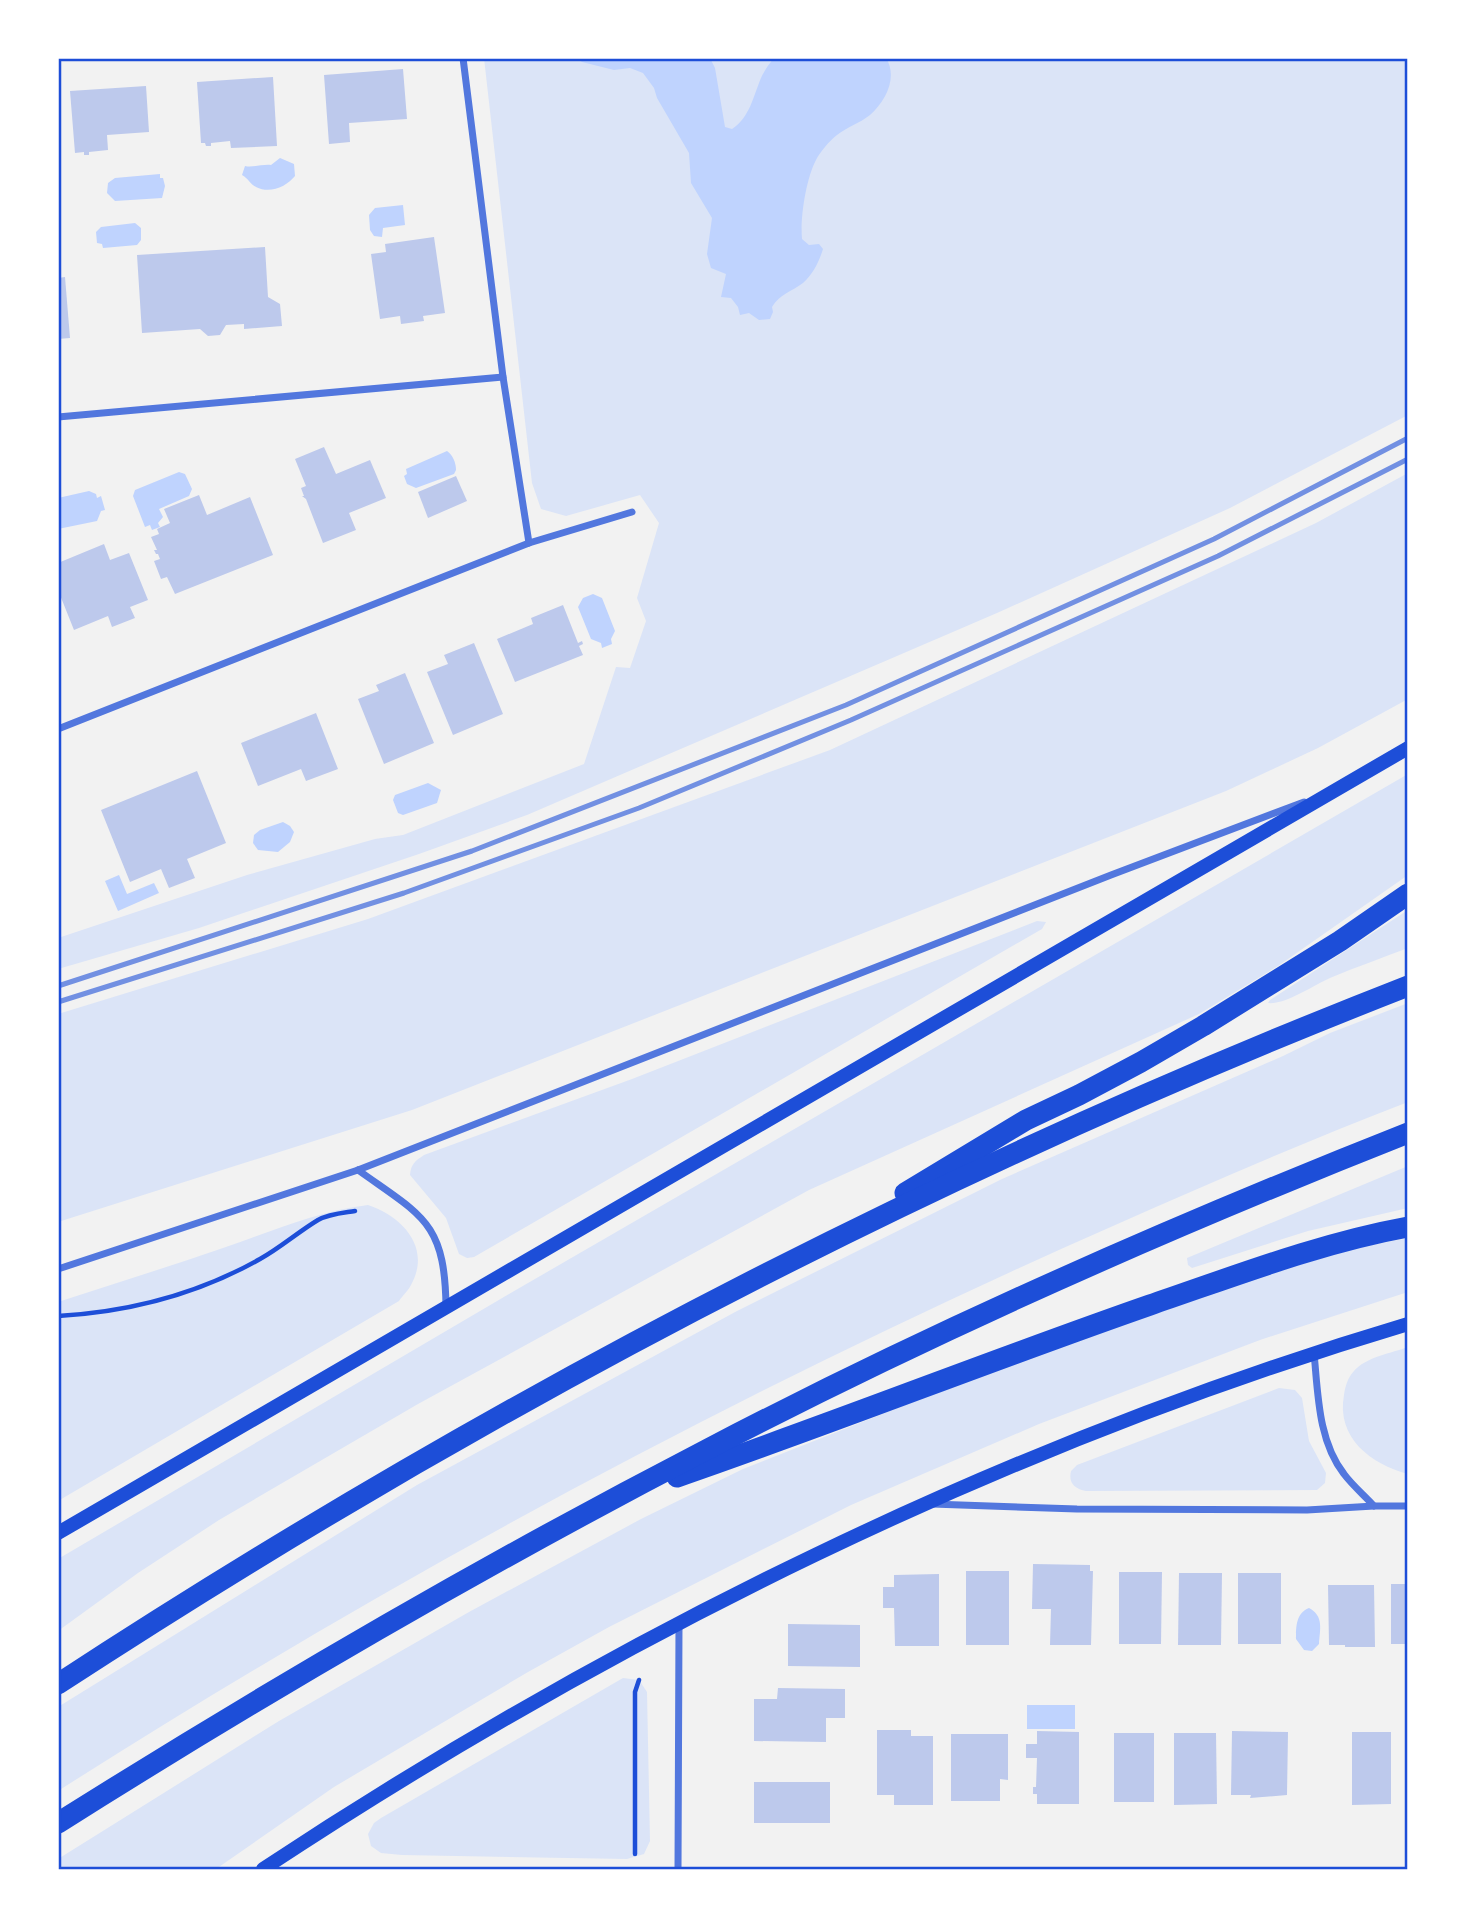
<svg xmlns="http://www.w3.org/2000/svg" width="1466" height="1927" font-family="'Golos Text',sans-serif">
  <rect width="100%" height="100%" fill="#f2f2f2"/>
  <!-- green -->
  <g fill="#dbe4f7">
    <path d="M 484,58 L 1408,58 L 1408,415 L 1230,508 L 997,613 L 527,815 L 419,854 L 199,928 L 58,969 L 58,938 L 247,875 L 375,839 L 403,835 L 584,764 L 616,667 L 630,668 L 646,621 L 637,598 L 659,523 L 640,495 L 566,516 L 541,509 L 532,483 Z"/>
    <path d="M 1408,473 L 1408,699 L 1318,748 L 1226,791 L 412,1110 L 58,1222 L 58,1014 L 368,919 L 830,750 L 1316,523 Z"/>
    <path d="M 1408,774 L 1408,875 L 1278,966 L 1199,1014 L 809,1190 L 418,1404 L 219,1520 L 138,1573 L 58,1631 L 58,1559 L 509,1294 Z"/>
    <path d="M 1408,910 L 1408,948 C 1382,958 1356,967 1330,978 C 1314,985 1285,1005 1268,1003 L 1270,1000 Z"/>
    <path d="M 1037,921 L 1046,922 L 1042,929 L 474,1257 L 467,1258 L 459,1254 L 446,1218 L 410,1175 C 411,1164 415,1161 424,1155 L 632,1079 Z"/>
    <path d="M 1408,1003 L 1408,1102 C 1309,1140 1210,1183 1113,1226 C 747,1387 395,1576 58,1791 L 58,1707 L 417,1485 L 737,1311 L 1002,1179 L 1283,1056 L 1330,1033 Z"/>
    <path d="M 1408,1166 L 1408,1208 L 1308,1231 L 1192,1268 L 1188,1265 L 1187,1258 Z"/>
    <path d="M 368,1205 C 401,1216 431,1246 412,1283 C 409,1290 403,1295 399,1301 L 58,1501 L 58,1302 C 113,1284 168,1267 223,1248 C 271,1232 317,1211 368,1205 Z"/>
    <path d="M 1408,1238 L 1408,1292 L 1260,1340 L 1039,1424 L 851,1505 L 609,1627 L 528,1672 L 334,1787 L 216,1869 L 58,1869 L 58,1859 L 279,1721 L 469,1612 L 641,1519 L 743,1469 L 994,1370 L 1275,1272 L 1356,1248 Z"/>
    <path d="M 1408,1347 L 1408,1474 C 1371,1464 1336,1438 1344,1395 C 1345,1387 1348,1377 1354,1371 C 1366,1357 1392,1353 1408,1347 Z"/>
    <path d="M 1279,1388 L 1295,1390 L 1302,1398 L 1309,1441 L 1326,1473 L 1325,1483 L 1317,1490 L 1086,1491 C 1075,1489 1068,1483 1071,1471 L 1077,1465 Z"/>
    <path d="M 623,1678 L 639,1680 L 647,1692 L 650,1841 L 644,1854 L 627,1859 L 402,1855 L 381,1853 L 371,1846 L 368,1834 L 374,1823 L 381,1818 Z"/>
  </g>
  <!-- water -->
  <g fill="#bfd3fe">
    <path d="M 576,58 L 710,58 L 715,68 L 725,127 L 732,129 C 750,117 753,97 761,78 C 764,71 769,64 774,58 L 886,58 C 898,77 886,101 870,115 C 860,123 847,127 837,135 C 830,140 820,152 816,160 C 806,179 800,218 802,239 L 809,245 L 819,244 L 823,249 C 819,262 813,274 803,283 C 791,292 780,294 772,307 L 773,312 L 770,319 L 759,320 L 749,313 L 740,315 L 738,307 L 731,298 L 721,297 L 726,274 L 711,268 L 707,254 L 712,218 L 691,183 L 689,153 L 657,98 L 654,88 L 643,73 L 630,68 L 614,70 L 582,62 Z"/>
    <path d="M 280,158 L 294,164 L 295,176 C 286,187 270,194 256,187 C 250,184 249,179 242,175 L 245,166 C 252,168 262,164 271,165 Z"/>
    <path d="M 160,174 L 160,178 L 163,178 L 165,186 L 162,198 L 115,201 L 107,193 L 108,183 L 115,178 Z"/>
    <path d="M 403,205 L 405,225 L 383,228 L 382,237 L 374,236 L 370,230 L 369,215 L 375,208 Z"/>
    <path d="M 135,223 L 141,228 L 141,240 L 137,245 L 103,248 L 102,244 L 97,243 L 96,232 L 101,227 Z"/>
    <path d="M 447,451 C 453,455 456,463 456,470 L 454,474 L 416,488 L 407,484 L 404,476 L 407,474 L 406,469 Z"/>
    <path d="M 179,472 L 185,474 L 192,489 L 189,496 L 159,509 L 163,517 L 158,523 L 160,527 L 152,530 L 150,525 L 145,527 L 133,496 L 135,490 Z"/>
    <path d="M 89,491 L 96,494 L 97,498 L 101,496 L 105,510 L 101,511 L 97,521 L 58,529 L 58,498 Z"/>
    <path d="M 593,594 L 602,598 L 615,631 L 611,639 L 612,644 L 602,648 L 601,643 L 591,639 L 578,607 L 583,598 Z"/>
    <path d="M 428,783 L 441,790 L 437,803 L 403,815 L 398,813 L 393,800 L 395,795 Z"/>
    <path d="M 283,822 L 290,826 L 294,832 L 290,842 L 278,852 L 258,850 L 253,843 L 254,835 L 260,830 Z"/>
    <path d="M 119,875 L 127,894 L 154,883 L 159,893 L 118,911 L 105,881 Z"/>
    <path d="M 1309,1608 C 1324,1616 1320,1629 1319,1644 L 1312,1651 L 1304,1650 L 1296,1639 C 1296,1627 1296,1613 1309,1608 Z"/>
    <rect x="1027" y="1705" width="48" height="24"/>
  </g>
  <!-- building -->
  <g fill="#bdc9ec">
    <path d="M 403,69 L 407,119 L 349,123 L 350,142 L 329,144 L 324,75 Z"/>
    <path d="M 273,77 L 277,146 L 231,148 L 230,141 L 211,143 L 211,146 L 206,146 L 205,143 L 201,143 L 197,82 Z"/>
    <path d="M 146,86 L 149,132 L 107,135 L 108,150 L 89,152 L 89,155 L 84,155 L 84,152 L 75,153 L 70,91 Z"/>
    <path d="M 434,237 L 445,313 L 423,316 L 424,321 L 401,324 L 400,316 L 380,319 L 371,254 L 386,252 L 385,244 Z"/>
    <path d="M 265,247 L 268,297 L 280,304 L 282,326 L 244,329 L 244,324 L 226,325 L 220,335 L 208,336 L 200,329 L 142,333 L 137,255 Z"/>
    <path d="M 65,277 L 70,338 L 58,339 L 58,278 Z"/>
    <path d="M 324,447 L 336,474 L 370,460 L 386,498 L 349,513 L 356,530 L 323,543 L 306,499 L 302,496 L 304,496 L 301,488 L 306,486 L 295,459 Z"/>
    <path d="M 456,476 L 467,501 L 428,518 L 418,492 Z"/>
    <path d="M 199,495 L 207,515 L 250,497 L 273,555 L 175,594 L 167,577 L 161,579 L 154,561 L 160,559 L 158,554 L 156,554 L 154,550 L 157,550 L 151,537 L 159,534 L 157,529 L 170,523 L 164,509 Z"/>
    <path d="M 104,544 L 110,560 L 129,553 L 148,600 L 130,607 L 135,618 L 112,627 L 108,616 L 74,630 L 58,590 L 58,563 Z"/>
    <path d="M 563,605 L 578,643 L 582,641 L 583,644 L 579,646 L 583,655 L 515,682 L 497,639 L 533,624 L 531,618 Z"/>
    <path d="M 474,643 L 503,714 L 453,735 L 427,672 L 448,664 L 444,655 Z"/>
    <path d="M 405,673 L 434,743 L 384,764 L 358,699 L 379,691 L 376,685 Z"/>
    <path d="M 316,713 L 338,769 L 306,781 L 301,769 L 258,786 L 241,743 Z"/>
    <path d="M 197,771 L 226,843 L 187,859 L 195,878 L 169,888 L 161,869 L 130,882 L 101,810 Z"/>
    <path d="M 1033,1564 L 1090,1565 L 1090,1571 L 1093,1571 L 1091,1645 L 1050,1645 L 1051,1609 L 1032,1609 Z"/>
    <rect x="966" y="1571" width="43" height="74"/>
    <path d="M 1119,1572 L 1162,1572 L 1161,1644 L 1119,1644 Z"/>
    <path d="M 1179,1573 L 1222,1573 L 1221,1645 L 1178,1645 Z"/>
    <rect x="1238" y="1573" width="43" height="71"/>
    <path d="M 939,1574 L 939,1646 L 895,1646 L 894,1608 L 883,1608 L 883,1587 L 894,1587 L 894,1575 Z"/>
    <rect x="1391" y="1584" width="17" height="60"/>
    <path d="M 1328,1585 L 1374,1585 L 1375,1647 L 1345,1647 L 1345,1645 L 1329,1645 Z"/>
    <path d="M 788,1624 L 860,1625 L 860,1667 L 788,1666 Z"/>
    <path d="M 778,1688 L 845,1689 L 845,1718 L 826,1718 L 826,1742 L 754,1741 L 754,1699 L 777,1699 Z"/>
    <path d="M 877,1730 L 911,1730 L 911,1736 L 933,1736 L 933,1805 L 894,1805 L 894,1795 L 877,1795 Z"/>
    <path d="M 1037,1731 L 1079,1732 L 1079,1804 L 1037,1804 L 1037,1794 L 1033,1794 L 1033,1787 L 1036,1787 L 1037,1758 L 1026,1758 L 1026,1744 L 1037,1744 Z"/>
    <path d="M 1232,1731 L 1288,1732 L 1287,1795 L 1250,1798 L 1251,1795 L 1231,1795 Z"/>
    <path d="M 1352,1732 L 1391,1732 L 1391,1804 L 1352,1805 Z"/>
    <rect x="1114" y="1733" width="40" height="69"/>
    <path d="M 1174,1733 L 1216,1733 L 1217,1804 L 1174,1805 Z"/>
    <path d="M 951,1734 L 1008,1734 L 1008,1780 L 1000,1779 L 1000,1801 L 951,1801 Z"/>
    <rect x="754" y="1782" width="76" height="41"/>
  </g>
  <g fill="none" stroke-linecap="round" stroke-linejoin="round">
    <!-- path -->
    <g stroke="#1d4ed8" stroke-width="4.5">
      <path d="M 58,1316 C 128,1312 198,1294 260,1259 C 280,1248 298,1232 318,1220 C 329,1214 343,1213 355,1211"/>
      <path d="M 635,1854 L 635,1692 L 639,1680"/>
    </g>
    <!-- minor -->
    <g stroke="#5277de" stroke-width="7">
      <path d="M 463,58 L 503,377 L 529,543"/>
      <path d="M 58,417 L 503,377"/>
      <path d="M 58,729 L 529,543 L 632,512"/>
      <path d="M 358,1170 C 422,1216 445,1221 446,1307"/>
      <path d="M 58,1269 L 358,1170 L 1111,875 L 1304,802"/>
      <path d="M 1314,1353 C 1318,1393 1318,1441 1344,1474 C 1353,1486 1364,1495 1374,1506"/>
      <path d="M 932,1504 L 1077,1509 L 1307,1510 L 1374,1506 L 1408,1506"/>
      <path d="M 678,1869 L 679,1624"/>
    </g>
    <!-- secondary -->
    <g stroke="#1d4ed8" stroke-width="14">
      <path d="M 58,1533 L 1408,748"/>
      <path d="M 263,1869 C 614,1637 1005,1444 1408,1324"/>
    </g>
    <!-- motorway -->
    <g stroke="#1d4ed8" stroke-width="21">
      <path d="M 905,1193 L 1026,1120 L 1079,1095 L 1141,1062 L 1203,1026 L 1340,941 L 1408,894"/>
      <path d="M 677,1477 C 836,1422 992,1360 1150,1305 C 1235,1276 1320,1243 1408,1227"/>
      <path d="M 58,1684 C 482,1407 936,1170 1408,986"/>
      <path d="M 58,1823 C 269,1690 484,1565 706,1450 C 934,1331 1170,1227 1408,1133"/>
    </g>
    <!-- rail -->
    <g stroke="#7290e2" stroke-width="5">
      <path d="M 58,986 L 472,851 L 846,705 L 1214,539 L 1408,438"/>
      <path d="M 58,1002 L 404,893 L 639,808 L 851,720 L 1218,556 L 1408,459"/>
    </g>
  </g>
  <!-- border -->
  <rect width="1466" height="1927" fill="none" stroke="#ffffff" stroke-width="119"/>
  <rect x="60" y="60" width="1346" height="1808" fill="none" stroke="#1d4ed8" stroke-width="2.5"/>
</svg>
